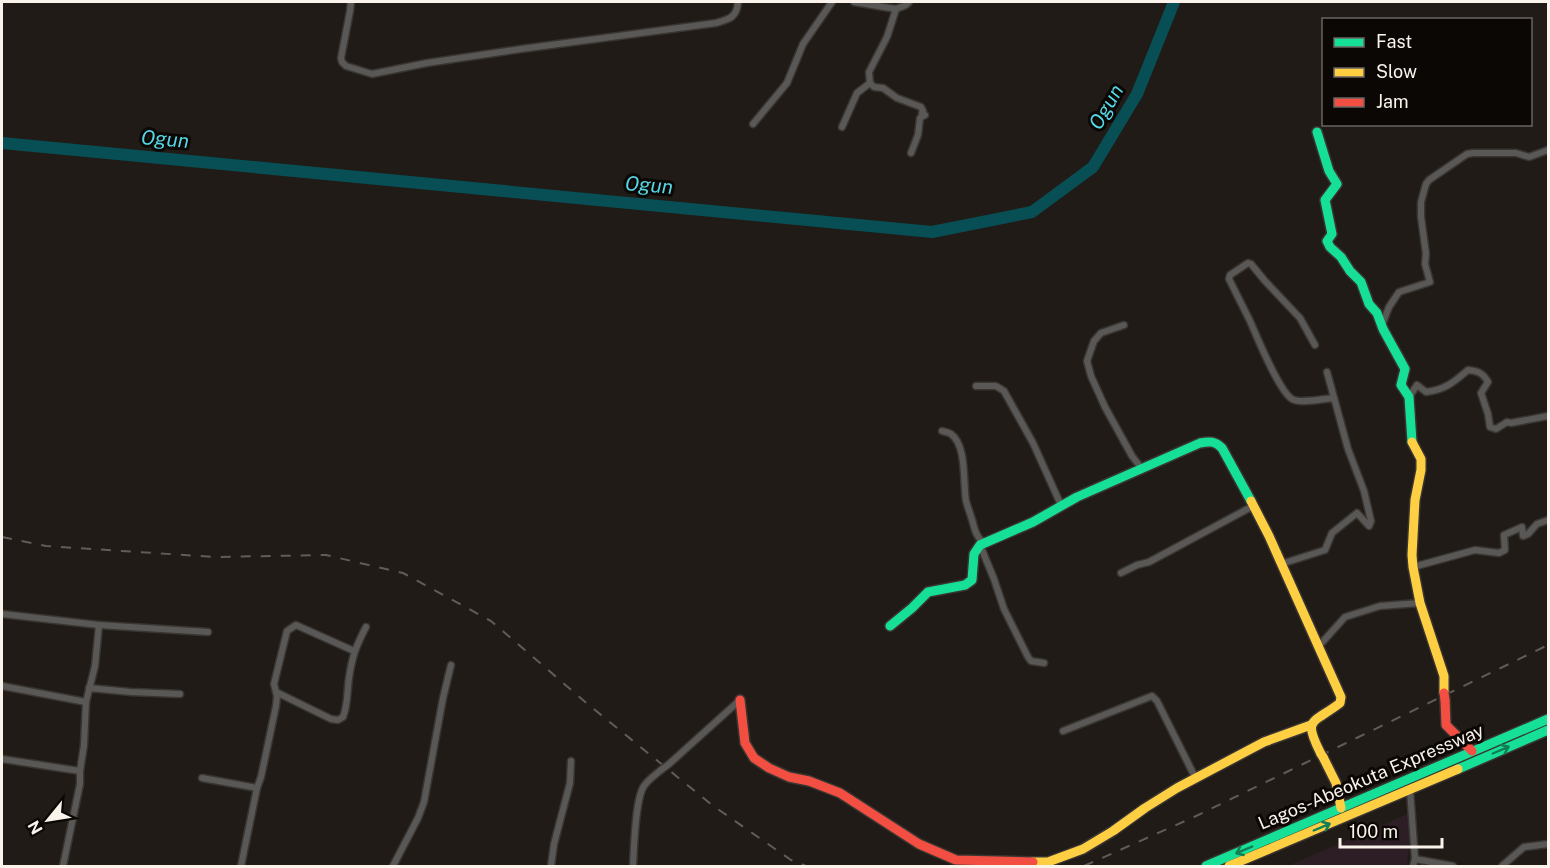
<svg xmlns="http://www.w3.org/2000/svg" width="1550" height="868" font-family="'Public Sans',sans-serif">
  <rect width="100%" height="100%" fill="#201b16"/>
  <!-- medical -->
  <path fill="#2d1e26" d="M 1412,812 L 1407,866 L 1288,866 Z"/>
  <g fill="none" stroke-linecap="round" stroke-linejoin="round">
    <!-- river -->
    <path stroke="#074e55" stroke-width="12" d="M 2,143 L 932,232 L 1032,212 L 1093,167 L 1137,94 L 1174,2"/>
    <!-- street casing -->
    <g stroke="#393531" stroke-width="9">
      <g id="street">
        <path d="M 351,2 L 350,11 L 341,58 L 342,62 L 346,66 L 372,74 L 427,63 L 521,49 L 716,23 C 730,19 737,17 738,2"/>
        <path d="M 854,2 L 896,9"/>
        <path d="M 870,83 L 874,87 L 883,88 L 897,98 L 921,107 L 923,111 L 922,113 L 925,115 L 920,118 L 918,135 L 911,153"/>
        <path d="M 753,124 L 787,83 L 803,44 L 832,2"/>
        <path d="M 842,127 L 857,93 L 870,83 L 869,72 L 887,37 L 896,9 L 906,5 L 909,2"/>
        <path d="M 1124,325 L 1101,333 L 1094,341 L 1087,361 L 1091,376 L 1105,407 L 1132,456 L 1142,469"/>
        <path d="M 1382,325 L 1389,307 L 1399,292 L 1430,282 L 1425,264 L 1426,254 L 1421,217 L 1421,202 L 1426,184 L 1429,180 L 1467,154 L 1473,153 L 1516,153 L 1529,157 L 1548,150"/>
        <path d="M 1315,345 L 1300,318 L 1265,281 L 1251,264 L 1248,263 L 1230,275 L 1229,279 C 1236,293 1243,307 1250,321 C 1257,337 1279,391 1292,399 C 1300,404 1323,399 1333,398"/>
        <path d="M 976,386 L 996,386 L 1004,391 L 1033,443 L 1061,505"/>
        <path d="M 1409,397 L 1417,385 L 1426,392 C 1445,390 1454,382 1468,370 C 1478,371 1483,373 1488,382 L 1481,393 L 1488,414 L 1490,427 L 1496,429 L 1507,422 L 1511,423 L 1548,416"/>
        <path d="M 942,431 C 945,432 948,432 951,434 C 967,445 963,484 966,501 C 968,508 971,516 973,523 C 975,531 977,538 984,543"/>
        <path d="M 980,545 L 994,579 L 1004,609 L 1028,657 L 1031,661 L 1044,663"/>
        <path d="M 1281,564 L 1325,550 L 1332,533 L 1357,513 L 1369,526 L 1371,521 L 1364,491 L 1348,449 L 1327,372"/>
        <path d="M 1413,567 L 1475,550 L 1499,553 L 1505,550 L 1504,535 L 1522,527 L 1523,536 L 1528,534 L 1537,524 L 1548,520"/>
        <path d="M 1121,573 L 1137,565 L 1149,562 L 1253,506"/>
        <path d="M 2,614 L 99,625 L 208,632"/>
        <path d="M 1318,647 L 1345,617 L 1380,606 L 1420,603"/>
        <path d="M 2,686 L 86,702"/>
        <path d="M 89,688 L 131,692 L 180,694"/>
        <path d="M 276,692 L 331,719 L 338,720 L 343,717 C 348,705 347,691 349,678 C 352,657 356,646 366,627"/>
        <path d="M 1063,731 L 1152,696 L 1157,701 L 1196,779"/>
        <path d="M 2,759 L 80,771"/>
        <path d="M 669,764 L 740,700"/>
        <path d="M 202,778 L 257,788"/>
        <path d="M 1410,790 L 1415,859 L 1413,866"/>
        <path d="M 1415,859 L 1453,866"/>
        <path d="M 63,866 L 80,784 L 80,771 L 84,745 L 86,702 L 95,666 L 99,625"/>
        <path d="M 241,866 L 257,788 L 261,777 L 276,706 L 277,696 L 274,684 L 287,631 L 296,625 L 354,651"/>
        <path d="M 393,866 L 418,818 L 424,802 L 443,698 L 451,665"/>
        <path d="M 551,866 L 554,844 L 570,783 L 571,761"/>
        <path d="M 633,866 C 634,849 635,799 644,786 C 648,780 655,775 661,770"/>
        <path d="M 1502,866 L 1524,847 L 1548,844"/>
      </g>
    </g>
    <!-- fast casing -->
    <g stroke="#393531" stroke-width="12">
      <g id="fast">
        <path d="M 1317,132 L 1329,171 L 1337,184 L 1325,200 L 1332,234 L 1327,241 L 1330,247 L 1341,257 L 1350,271 L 1361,282 L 1369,304 L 1377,313 L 1383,329 L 1405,369 L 1401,385 L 1409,397 L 1412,442"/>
        <path d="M 890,626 L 912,608 L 928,592 L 965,585 L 972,580 L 974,554 L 980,545 L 1033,522 L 1077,497 L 1200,443 C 1210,441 1215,441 1222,448 L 1251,501"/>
        <path d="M 1458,769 L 1548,730"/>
        <path d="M 1206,866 L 1548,719"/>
      </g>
    </g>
    <!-- slow casing -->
    <g stroke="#393531" stroke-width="12">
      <g id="slow">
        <path d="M 1412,442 L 1421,459 L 1421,470 L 1415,500 L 1412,555 L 1413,567 L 1420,603 L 1444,676 L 1444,693"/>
        <path d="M 1251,501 L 1269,536 L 1341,697 L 1340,703 C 1313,724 1302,717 1321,754"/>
        <path d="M 1323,757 L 1336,783 L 1341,808"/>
        <path d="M 1033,862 L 1048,862 L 1083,849 L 1113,831 L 1145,808 L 1177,788 L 1264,742 L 1311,725"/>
        <path d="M 1229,866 L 1458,769"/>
      </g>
    </g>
    <!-- jam casing -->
    <g stroke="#393531" stroke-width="12">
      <g id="jam">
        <path d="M 740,700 L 745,743 L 754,758 L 769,768 L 789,777 L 809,781 L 840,793 L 919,844 L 956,860 L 1033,862"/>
        <path d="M 1445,700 L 1446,725 L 1472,751"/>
      </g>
    </g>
    <!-- street -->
    <use href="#street" stroke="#595856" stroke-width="6"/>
    <!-- fast -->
    <use href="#fast" stroke="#16e098" stroke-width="9"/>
    <!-- slow -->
    <use href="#slow" stroke="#ffcf43" stroke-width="9"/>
    <!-- jam -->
    <use href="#jam" stroke="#f24e42" stroke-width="9"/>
    <!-- rail -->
    <g stroke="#605c59" stroke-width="2" stroke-dasharray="10 10" stroke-linecap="butt">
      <path d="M 2,537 L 46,546 L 215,557 L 326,555 L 403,573 L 491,621 L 590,706 L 712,805 L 791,860 L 806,866"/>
      <path d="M 1084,866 L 1194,817 L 1548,645"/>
    </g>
    <!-- street-bridge casing -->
    <g stroke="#393531" stroke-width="9" stroke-linecap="butt">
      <path id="street-bridge" d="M 661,770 L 669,764"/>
    </g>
    <!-- slow-bridge casing -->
    <g stroke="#393531" stroke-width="12" stroke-linecap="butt">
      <path id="slow-bridge" d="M 1321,754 L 1323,757"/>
    </g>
    <!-- jam-bridge casing -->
    <g stroke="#393531" stroke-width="12" stroke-linecap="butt">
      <path id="jam-bridge" d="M 1444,693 L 1445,700"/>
    </g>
    <!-- street-bridge -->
    <use href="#street-bridge" stroke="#595856" stroke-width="6"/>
    <!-- slow-bridge -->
    <use href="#slow-bridge" stroke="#ffcf43" stroke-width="9"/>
    <!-- jam-bridge -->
    <use href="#jam-bridge" stroke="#f24e42" stroke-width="9"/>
  </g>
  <!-- one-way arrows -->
  <defs><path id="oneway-shaft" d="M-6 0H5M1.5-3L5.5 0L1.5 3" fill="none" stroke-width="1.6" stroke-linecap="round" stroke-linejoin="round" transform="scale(1.5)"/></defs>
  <g stroke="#117e55">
    <use href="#oneway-shaft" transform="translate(1501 750) rotate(-23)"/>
    <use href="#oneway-shaft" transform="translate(1322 827) rotate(-23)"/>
    <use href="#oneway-shaft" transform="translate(1244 850) rotate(157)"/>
  </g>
  <g text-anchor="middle" stroke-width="6" stroke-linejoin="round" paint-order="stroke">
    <!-- street labels -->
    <g font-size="18" fill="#f9f3ec" stroke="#0b0704">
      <text transform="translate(1371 777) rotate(-23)" y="6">Lagos-Abeokuta Expressway</text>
    </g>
    <!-- water labels -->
    <g font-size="20" font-style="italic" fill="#55d6e6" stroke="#0b0704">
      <text transform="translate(1106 107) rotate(-60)" y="7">Ogun</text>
      <text transform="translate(165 139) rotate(5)" y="7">Ogun</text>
      <text transform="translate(649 185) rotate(5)" y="7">Ogun</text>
    </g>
  </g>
  <!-- border -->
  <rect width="1550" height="868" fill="none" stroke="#f9f3ec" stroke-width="6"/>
  <!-- legend -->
  <rect x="1322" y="18" width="210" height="108" fill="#0b0704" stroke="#6a6561" stroke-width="1.5"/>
  <rect x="1334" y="38" width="30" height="9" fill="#16e098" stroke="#6a6561" stroke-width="1.5"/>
  <text x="1376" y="48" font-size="18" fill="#f9f3ec">Fast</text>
  <rect x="1334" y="68" width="30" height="9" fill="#ffcf43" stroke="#6a6561" stroke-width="1.5"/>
  <text x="1376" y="78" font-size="18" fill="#f9f3ec">Slow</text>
  <rect x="1334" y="98" width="30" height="9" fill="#f24e42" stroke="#6a6561" stroke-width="1.5"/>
  <text x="1376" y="108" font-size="18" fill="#f9f3ec">Jam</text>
  <!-- north arrow -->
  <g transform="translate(48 820) rotate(240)" stroke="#0b0704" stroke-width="4.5" paint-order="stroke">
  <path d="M0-4.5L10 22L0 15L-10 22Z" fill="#f9f3ec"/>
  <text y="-9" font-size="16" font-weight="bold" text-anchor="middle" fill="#f9f3ec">N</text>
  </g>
  <!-- scale -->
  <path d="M1340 838v9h102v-9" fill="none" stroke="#f9f3ec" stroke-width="3"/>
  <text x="1349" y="838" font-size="18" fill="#f9f3ec" stroke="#0b0704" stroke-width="4.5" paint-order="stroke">100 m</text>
</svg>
